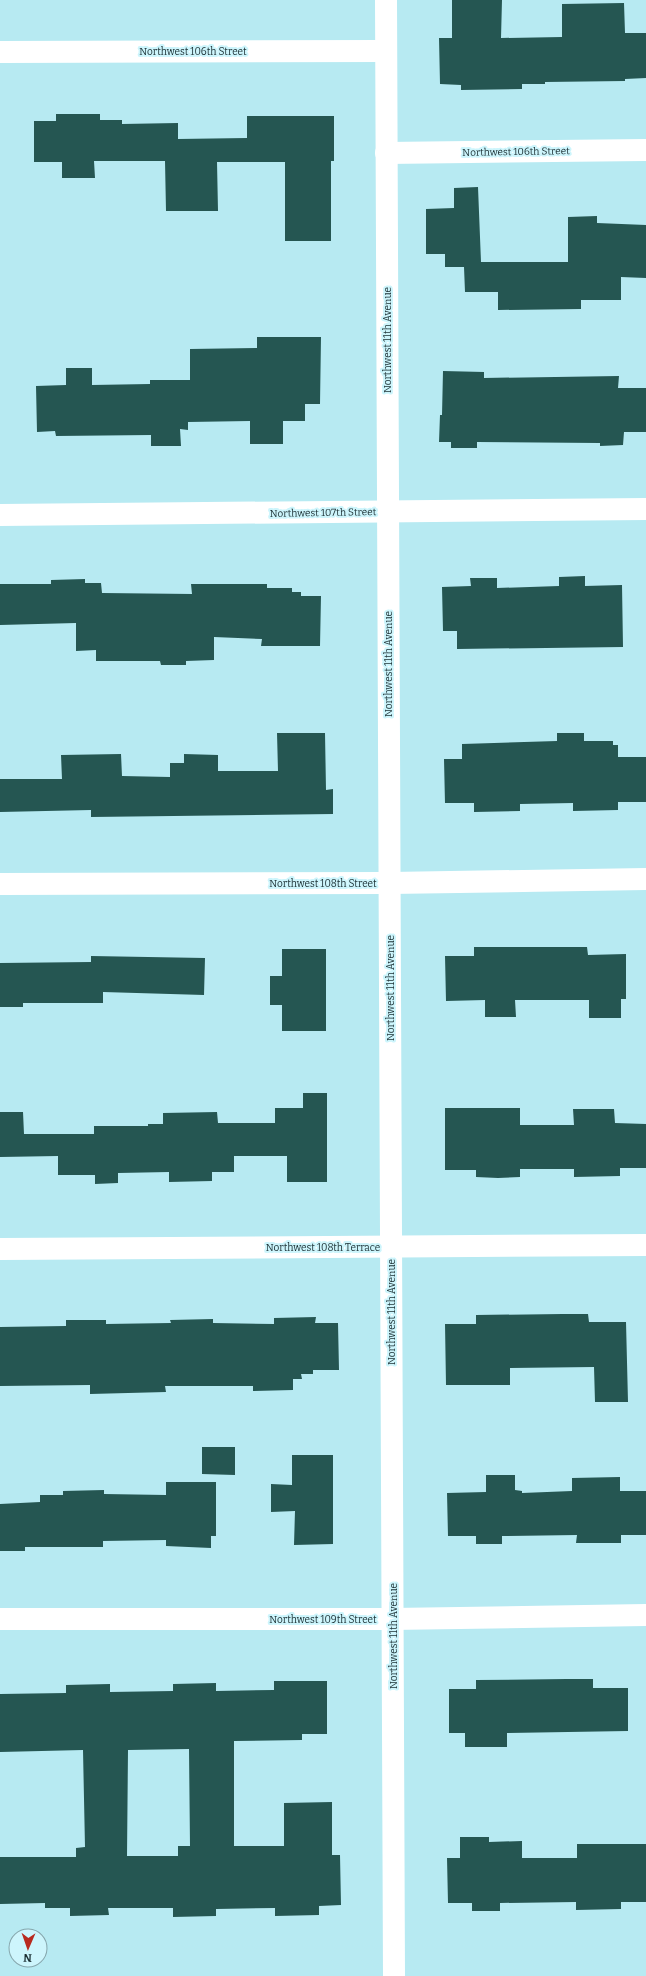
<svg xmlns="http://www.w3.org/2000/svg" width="646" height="1976" font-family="Bitter,serif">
  <rect width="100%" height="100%" fill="#b7eaf2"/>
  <!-- building -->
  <g fill="#255652" fill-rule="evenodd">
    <path d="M 452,0 L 502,0 L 501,38 L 562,37 L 562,4 L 624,3 L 625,33 L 646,33 L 646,78 L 625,79 L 625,81 L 545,82 L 545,84 L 522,84 L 522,89 L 461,90 L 461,85 L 440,84 L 439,38 L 452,38 Z"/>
    <path d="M 56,114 L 100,114 L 100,120 L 122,120 L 122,124 L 178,123 L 178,139 L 247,138 L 247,116 L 334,116 L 334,161 L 331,161 L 331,241 L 285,241 L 285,162 L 217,162 L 218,211 L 166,211 L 165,161 L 94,161 L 95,178 L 62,178 L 62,162 L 34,162 L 34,121 L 56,121 Z"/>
    <path d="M 478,187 L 481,262 L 568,262 L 568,217 L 597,216 L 597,223 L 646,225 L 646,278 L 621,277 L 621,300 L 581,300 L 581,309 L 498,310 L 498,292 L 465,292 L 464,267 L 445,267 L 445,254 L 426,254 L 426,209 L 454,208 L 454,188 Z"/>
    <path d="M 257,337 L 321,337 L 320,404 L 305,404 L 305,421 L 283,421 L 283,444 L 250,444 L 250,421 L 188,422 L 188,430 L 180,429 L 181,446 L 151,446 L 151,435 L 56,436 L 55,431 L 37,432 L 36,386 L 66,385 L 66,368 L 92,368 L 92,385 L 150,384 L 150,380 L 190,380 L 190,349 L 257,348 Z"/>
    <path d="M 443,371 L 484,372 L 484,378 L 619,376 L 618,388 L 646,388 L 646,432 L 624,432 L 623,445 L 600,446 L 600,443 L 477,442 L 477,448 L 451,448 L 451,442 L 439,442 L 440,415 L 442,415 Z"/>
    <path d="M 585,576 L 585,586 L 622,585 L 623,647 L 457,649 L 457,631 L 443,631 L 442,587 L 471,586 L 470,578 L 497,578 L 497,588 L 559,586 L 559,577 Z"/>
    <path d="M 85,579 L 85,583 L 101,583 L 102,593 L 192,594 L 191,584 L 267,584 L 267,588 L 292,588 L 292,592 L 301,592 L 301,596 L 321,596 L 320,646 L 261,646 L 262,639 L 214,637 L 214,660 L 186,661 L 186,665 L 161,665 L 160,661 L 96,661 L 96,650 L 76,651 L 76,623 L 0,625 L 0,584 L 51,584 L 51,580 Z"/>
    <path d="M 277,733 L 325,733 L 326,790 L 333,789 L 333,814 L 91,817 L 91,810 L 0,812 L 0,779 L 62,779 L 61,755 L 121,754 L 122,776 L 170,777 L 170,763 L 184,763 L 184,754 L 218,755 L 218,771 L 278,771 Z"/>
    <path d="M 557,733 L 584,733 L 584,741 L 613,741 L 613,745 L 618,745 L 618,757 L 646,757 L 646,802 L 618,802 L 618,810 L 573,811 L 573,803 L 520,804 L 520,811 L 474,812 L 474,803 L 445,803 L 444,759 L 462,759 L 462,744 L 557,741 Z"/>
    <path d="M 474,947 L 587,947 L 588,955 L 626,954 L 626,999 L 621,999 L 621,1018 L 589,1018 L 589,1000 L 515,1000 L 516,1017 L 485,1017 L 485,1000 L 446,1001 L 445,956 L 474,956 Z"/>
    <path d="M 282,949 L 326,949 L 326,1031 L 282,1031 L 282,1005 L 270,1005 L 270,976 L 282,976 Z"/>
    <path d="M 91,956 L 205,958 L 204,995 L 103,992 L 103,1003 L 23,1003 L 23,1007 L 0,1007 L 0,963 L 91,962 Z"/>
    <path d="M 303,1093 L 327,1093 L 327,1182 L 287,1182 L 287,1156 L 234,1156 L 234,1172 L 212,1172 L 212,1181 L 169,1182 L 169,1172 L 118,1173 L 118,1183 L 95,1184 L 95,1175 L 58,1175 L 58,1156 L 0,1157 L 0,1112 L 23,1112 L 24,1134 L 94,1134 L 94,1126 L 148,1126 L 148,1124 L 163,1124 L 163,1113 L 217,1112 L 218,1123 L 275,1123 L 275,1108 L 303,1108 Z"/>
    <path d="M 445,1108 L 520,1108 L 520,1125 L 574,1125 L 573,1109 L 614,1109 L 615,1123 L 646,1124 L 646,1168 L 620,1168 L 620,1176 L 574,1177 L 574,1169 L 520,1169 L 520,1177 L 498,1178 L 476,1177 L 476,1170 L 445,1170 Z"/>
    <path d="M 563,1314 L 588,1314 L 589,1322 L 626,1322 L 628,1402 L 595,1402 L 594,1367 L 510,1368 L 510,1385 L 446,1385 L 445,1324 L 476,1324 L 476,1315 Z"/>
    <path d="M 316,1317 L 315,1323 L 338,1323 L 339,1370 L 313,1370 L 313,1374 L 301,1374 L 302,1379 L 293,1379 L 293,1390 L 253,1391 L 253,1386 L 165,1386 L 166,1392 L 90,1394 L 90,1385 L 0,1386 L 0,1327 L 66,1326 L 66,1320 L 106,1320 L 106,1324 L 171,1323 L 170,1320 L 213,1319 L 213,1323 L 274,1324 L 274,1318 Z"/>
    <path d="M 202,1447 L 235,1447 L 235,1475 L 202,1474 Z"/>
    <path d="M 292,1455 L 333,1455 L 333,1544 L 294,1545 L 295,1511 L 271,1512 L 271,1484 L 292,1485 Z"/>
    <path d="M 486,1475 L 515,1475 L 515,1490 L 522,1491 L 522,1493 L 572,1491 L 572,1478 L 620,1477 L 620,1491 L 646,1491 L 646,1535 L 621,1535 L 621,1543 L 576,1543 L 577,1535 L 502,1536 L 502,1544 L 476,1544 L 476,1536 L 448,1536 L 447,1493 L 486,1492 Z"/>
    <path d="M 166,1482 L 216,1482 L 216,1536 L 211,1536 L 211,1548 L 166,1546 L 166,1540 L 103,1541 L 103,1547 L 25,1547 L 25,1551 L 0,1551 L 0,1504 L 40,1502 L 40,1495 L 63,1495 L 63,1491 L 104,1490 L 104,1494 L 166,1495 Z"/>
    <path d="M 567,1679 L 593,1679 L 593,1688 L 628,1688 L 628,1731 L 507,1733 L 507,1747 L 465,1747 L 465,1733 L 449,1733 L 449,1689 L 476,1689 L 476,1680 Z"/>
    <path d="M 274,1681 L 327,1681 L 327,1734 L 302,1734 L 302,1740 L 234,1741 L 234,1846 L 284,1846 L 284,1803 L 332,1802 L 332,1855 L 340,1855 L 341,1905 L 319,1906 L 319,1915 L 275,1916 L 275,1908 L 216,1909 L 216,1916 L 173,1917 L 173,1908 L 108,1908 L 109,1915 L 70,1916 L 70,1908 L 45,1908 L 45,1903 L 0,1904 L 0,1857 L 76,1857 L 76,1848 L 85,1847 L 83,1750 L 0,1752 L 0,1694 L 66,1693 L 66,1685 L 110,1684 L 110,1692 L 173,1691 L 173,1684 L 216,1683 L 216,1691 L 274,1690 ZM 189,1749 L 190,1846 L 178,1846 L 178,1856 L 127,1856 L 128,1750 Z"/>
    <path d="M 460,1837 L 489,1837 L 489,1842 L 522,1841 L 522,1858 L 577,1858 L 577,1844 L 646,1844 L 646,1902 L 621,1902 L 621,1909 L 576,1910 L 576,1902 L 500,1903 L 500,1911 L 472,1911 L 472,1903 L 448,1903 L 447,1858 L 460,1858 Z"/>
  </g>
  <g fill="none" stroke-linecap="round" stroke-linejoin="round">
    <!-- minor -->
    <g stroke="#fff" stroke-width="22">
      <path d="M 386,0 L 394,1976"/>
      <path d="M 0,52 L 386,51"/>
      <path d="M 386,153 L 646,150"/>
      <path d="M 0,515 L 646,509"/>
      <path d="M 0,884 L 390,883 L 646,879"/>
      <path d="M 0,1249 L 646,1245"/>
      <path d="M 0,1619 L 392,1619 L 646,1615"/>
    </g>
  </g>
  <g text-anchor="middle" stroke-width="4" stroke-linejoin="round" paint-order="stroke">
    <!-- street labels -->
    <g font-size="10" fill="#1b2f33" stroke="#cdf5fc">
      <text x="193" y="55">Northwest 106th Street</text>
      <text transform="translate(516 151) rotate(-1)" y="4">Northwest 106th Street</text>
      <text transform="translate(387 340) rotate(-90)" y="4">Northwest 11th Avenue</text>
      <text transform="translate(323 512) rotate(-1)" y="4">Northwest 107th Street</text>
      <text transform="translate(388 664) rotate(-90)" y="4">Northwest 11th Avenue</text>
      <text x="323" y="887">Northwest 108th Street</text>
      <text transform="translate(390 988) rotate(-90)" y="4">Northwest 11th Avenue</text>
      <text x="323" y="1251">Northwest 108th Terrace</text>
      <text transform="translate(391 1312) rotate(-90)" y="4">Northwest 11th Avenue</text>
      <text x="323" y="1623">Northwest 109th Street</text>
      <text transform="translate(393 1636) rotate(-90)" y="4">Northwest 11th Avenue</text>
    </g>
  </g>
  <!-- north arrow -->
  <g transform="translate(28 1948) rotate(182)"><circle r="19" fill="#cdf5fc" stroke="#86a6ac"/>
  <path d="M0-3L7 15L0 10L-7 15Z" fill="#b82a1f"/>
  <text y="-6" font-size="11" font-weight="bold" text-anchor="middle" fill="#1b2f33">N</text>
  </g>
</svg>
